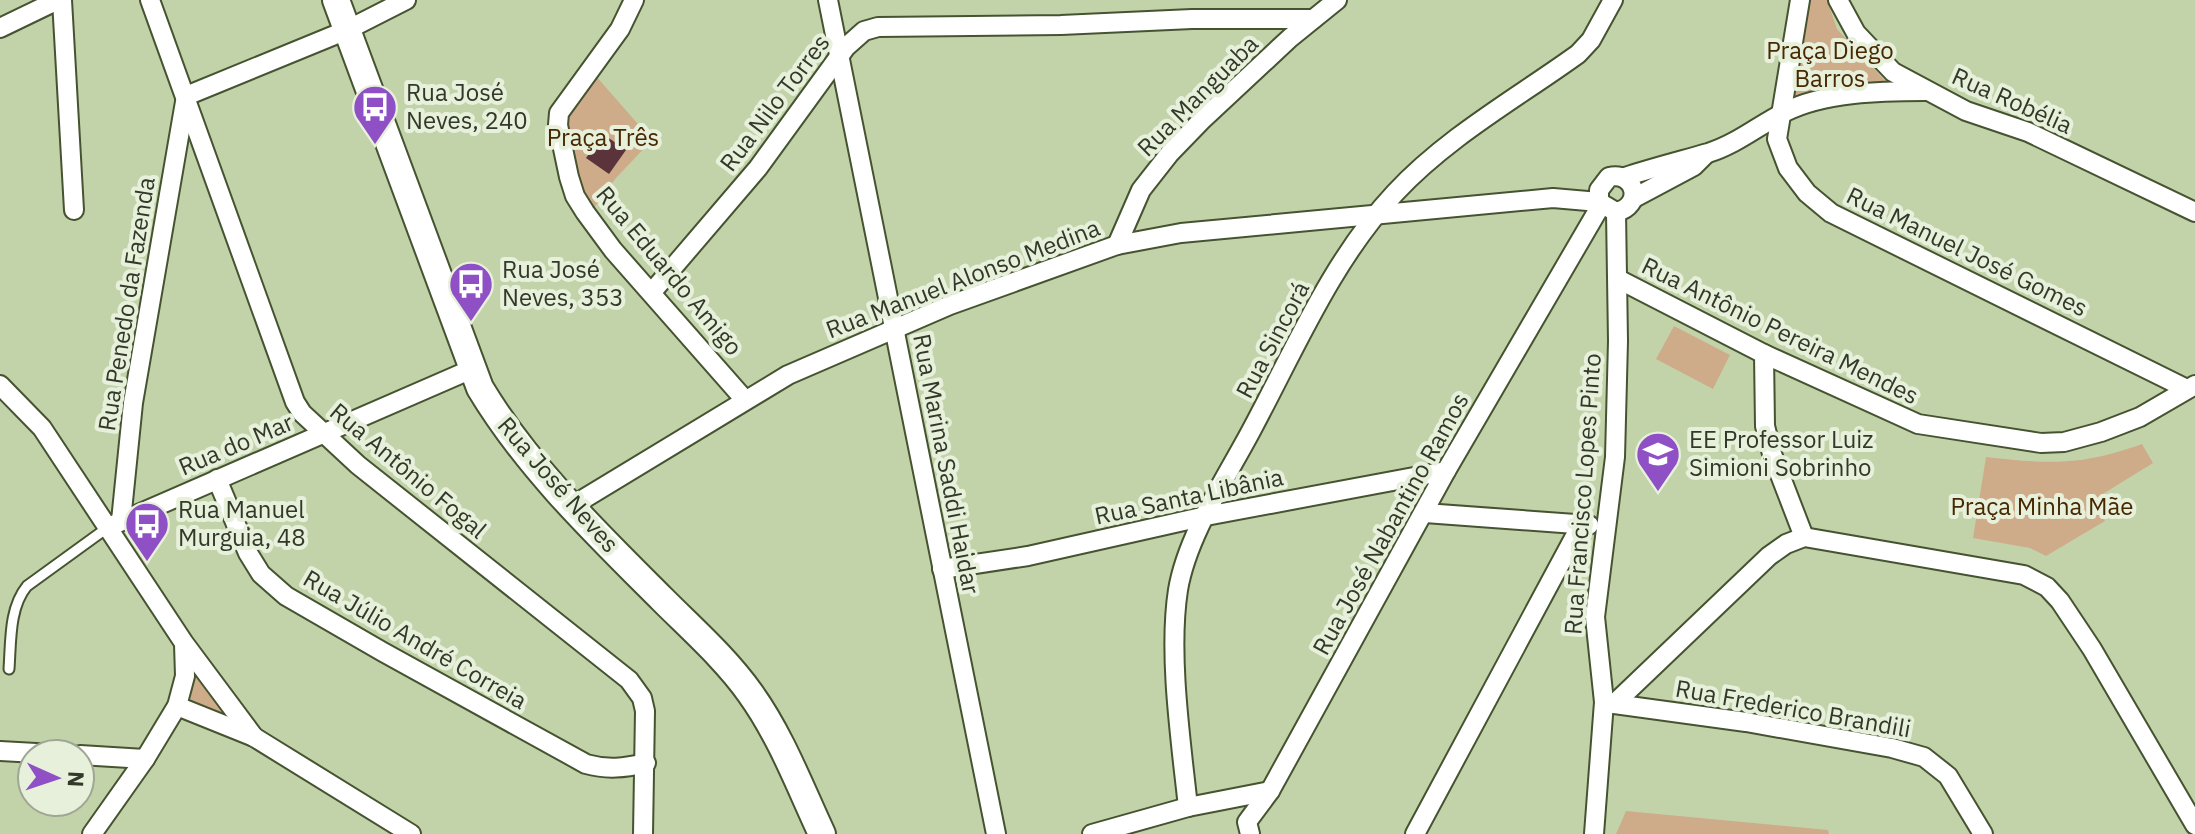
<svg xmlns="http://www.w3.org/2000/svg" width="2195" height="834" font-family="'IBM Plex Sans',sans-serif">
  <rect width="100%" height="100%" fill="#c2d3aa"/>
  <!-- green -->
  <g fill="#cfac89">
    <path d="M 1810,0 L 1827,0 L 1837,29 L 1888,84 L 1789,106 L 1802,56 Z"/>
    <path d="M 595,75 L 652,140 L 616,178 L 594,208 C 583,192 563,143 565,124 C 567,106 585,89 595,75 Z"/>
    <path d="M 1674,326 L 1730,355 L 1713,389 L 1656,359 Z"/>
    <path d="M 2142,444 L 2153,463 L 2093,500 L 2105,521 L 2046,556 L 2030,548 L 1973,538 L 1986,457 C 2049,464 2081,466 2142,444 Z"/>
    <path d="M 195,671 L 233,722 L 190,702 Z"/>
    <path d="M 1626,811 L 1828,830 L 1829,834 L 1616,834 Z"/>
  </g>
  <!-- building -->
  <path fill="#5a333b" d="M 603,134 L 626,150 L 609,174 L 586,158 Z"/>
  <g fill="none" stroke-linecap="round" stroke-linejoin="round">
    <!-- lane casing -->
    <g stroke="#455330" stroke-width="13">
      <path id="lane" d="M 9,669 C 11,641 9,608 27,586 L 107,528"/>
    </g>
    <!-- street casing -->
    <g stroke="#455330" stroke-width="22">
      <g id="street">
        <path d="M 62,0 L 74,210"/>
        <path d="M 150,0 L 295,402 L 302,413 L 358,465 L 629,680 L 642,698 L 645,711 L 643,834"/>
        <path d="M 634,0 L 620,29 L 559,113 L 558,125 L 569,177 L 575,196 L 585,212 L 613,250 L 745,400"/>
        <path d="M 828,0 L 996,834"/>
        <path d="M 1800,0 L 1777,139 L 1788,168 L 1807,193 L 1831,213 L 2187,389"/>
        <path d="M 1838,0 L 1856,33 L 1893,72 L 1966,111 L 2028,132 L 2195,212"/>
        <path d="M 0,28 L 58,0"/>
        <path d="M 1625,177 C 1652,168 1680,161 1708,153 C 1737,144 1759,125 1785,112 C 1824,92 1882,91 1925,91"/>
        <path d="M 1634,198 L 1694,166 L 1706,154"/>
        <path d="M 1117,245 L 1141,190 L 1170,153 L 1201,121 L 1290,38 L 1337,0"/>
        <path d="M 1618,279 L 1764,354 L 1918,424 L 2041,443 L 2064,442 L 2101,432 L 2140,417 L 2195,385"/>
        <path d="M 652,292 L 758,168 L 846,47 L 864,31 L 878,27 L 1061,25 L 1192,19 L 1313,19"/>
        <path d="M 1764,354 L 1765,426 L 1772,454 L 1804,537"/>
        <path d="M 0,385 L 42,428 L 184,643 L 254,737"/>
        <path d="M 217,479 L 248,553 L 261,574 L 286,596 L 383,652 L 586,764 C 608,770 624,768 646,763"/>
        <path d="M 572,506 L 788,375 L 950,305 L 1117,245 L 1181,233 L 1553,198 L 1599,202 L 1616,212 C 1644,206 1636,171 1609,177 L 1599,190 L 1599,202"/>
        <path d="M 1425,513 L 1589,525"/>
        <path d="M 121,521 L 133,403 L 186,96 L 347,30 L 406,0"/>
        <path d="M 113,525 L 472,369"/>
        <path d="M 942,569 L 1028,556 L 1206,516 L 1446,471"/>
        <path d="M 1607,703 L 1746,722 L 1892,748 L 1924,757 L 1948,776 L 1983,834"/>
        <path d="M 1614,704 L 1769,556 L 1786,544 L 1804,537 L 2024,575 L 2047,587 L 2060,601 L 2092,649 L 2195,825"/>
        <path d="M 177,706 L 254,737 L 411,834"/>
        <path d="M 0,751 L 54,754"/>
        <path d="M 80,755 L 145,759"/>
        <path d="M 1188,807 C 1181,742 1168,654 1178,590 C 1187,536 1226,478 1251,431 C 1294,351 1332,260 1395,193 C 1447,137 1517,98 1578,54 L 1591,40 L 1613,0"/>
        <path d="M 92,834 L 145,759 L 177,706 L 185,676 L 184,644"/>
        <path d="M 1092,834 L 1188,807 L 1270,791"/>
        <path d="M 1250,834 L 1247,822 L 1270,791 L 1446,471 L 1601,205"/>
        <path d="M 1415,834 L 1581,525"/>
        <path d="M 1594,834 L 1604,702 L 1595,617 L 1615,457 L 1618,341 L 1616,212"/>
      </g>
    </g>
    <!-- secondary casing -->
    <g stroke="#455330" stroke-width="30">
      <path id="secondary" d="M 336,0 L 480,388 C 528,468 597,534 663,600 C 692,629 726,659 750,693 C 781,736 800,787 822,834"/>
    </g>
    <!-- lane -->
    <use href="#lane" stroke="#fff" stroke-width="9"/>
    <!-- street -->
    <use href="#street" stroke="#fff" stroke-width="18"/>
    <!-- secondary -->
    <use href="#secondary" stroke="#fff" stroke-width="26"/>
  </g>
  <!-- icons -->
  <defs>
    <g id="bus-pin" transform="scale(2.3)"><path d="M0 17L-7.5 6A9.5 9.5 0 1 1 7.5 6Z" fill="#8f50c6" stroke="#e7f0db"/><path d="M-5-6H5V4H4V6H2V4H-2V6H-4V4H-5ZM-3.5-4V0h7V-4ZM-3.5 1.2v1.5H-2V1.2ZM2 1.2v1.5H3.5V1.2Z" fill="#fff"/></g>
    <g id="school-pin" transform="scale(2.3)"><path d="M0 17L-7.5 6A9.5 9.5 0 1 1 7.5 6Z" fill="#8f50c6" stroke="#e7f0db"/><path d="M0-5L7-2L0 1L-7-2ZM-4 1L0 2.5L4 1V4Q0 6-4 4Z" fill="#fff"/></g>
  </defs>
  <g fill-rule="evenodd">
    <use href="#bus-pin" x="375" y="107"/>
    <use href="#bus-pin" x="471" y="284"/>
    <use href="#school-pin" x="1658" y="454"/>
    <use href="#bus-pin" x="147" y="524"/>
  </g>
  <g text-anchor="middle" stroke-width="8" stroke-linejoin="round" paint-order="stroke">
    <!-- park labels -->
    <g font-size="24" fill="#482800" stroke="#e7f0db">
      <text x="1830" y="59">Praça Diego<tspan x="1830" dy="28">Barros</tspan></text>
      <text x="603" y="146">Praça Três</text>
      <text x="2042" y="515">Praça Minha Mãe</text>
    </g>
    <!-- poi labels -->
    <g font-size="24" fill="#323929" stroke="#e7f0db" text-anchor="start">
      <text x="406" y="101">Rua José<tspan x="406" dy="28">Neves, 240</tspan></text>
      <text x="502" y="278">Rua José<tspan x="502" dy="28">Neves, 353</tspan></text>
      <text x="1689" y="448">EE Professor Luiz<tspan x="1689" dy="28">Simioni Sobrinho</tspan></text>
      <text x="178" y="518">Rua Manuel<tspan x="178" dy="28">Murguia, 48</tspan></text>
    </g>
    <!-- street labels -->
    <g font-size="24" fill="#323929" stroke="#e7f0db">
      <text transform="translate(1198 96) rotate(-45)" y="8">Rua Manguaba</text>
      <text transform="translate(2012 101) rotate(24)" y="8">Rua Robélia</text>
      <text transform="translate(775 103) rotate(-53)" y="8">Rua Nilo Torres</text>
      <text transform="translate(1967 252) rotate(26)" y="8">Rua Manuel José Gomes</text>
      <text transform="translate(669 271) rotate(50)" y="8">Rua Eduardo Amigo</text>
      <text transform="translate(963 279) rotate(-21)" y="8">Rua Manuel Alonso Medina</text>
      <text transform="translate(127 304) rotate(-81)" y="8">Rua Penedo da Fazenda</text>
      <text transform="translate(1780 331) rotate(26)" y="8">Rua Antônio Pereira Mendes</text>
      <text transform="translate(1273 340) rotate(-62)" y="8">Rua Sincorá</text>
      <text transform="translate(236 445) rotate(-23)" y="8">Rua do Mar</text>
      <text transform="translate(946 464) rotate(79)" y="8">Rua Marina Saddi Haidar</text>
      <text transform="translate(408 471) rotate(40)" y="8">Rua Antônio Fogal</text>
      <text transform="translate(558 485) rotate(49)" y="8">Rua José Neves</text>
      <text transform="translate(1583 494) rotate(-86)" y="8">Rua Francisco Lopes Pinto</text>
      <text transform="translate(1189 497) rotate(-12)" y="8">Rua Santa Libânia</text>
      <text transform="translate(1391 524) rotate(-61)" y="8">Rua José Nabantino Ramos</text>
      <text transform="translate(415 640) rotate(30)" y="8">Rua Júlio André Correia</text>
      <text transform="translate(1793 709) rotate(10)" y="8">Rua Frederico Brandili</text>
    </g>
  </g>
  <!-- north arrow -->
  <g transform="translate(56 778) rotate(93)"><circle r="38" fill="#e7f0db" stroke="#9fa794" stroke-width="2"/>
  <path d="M0-6L14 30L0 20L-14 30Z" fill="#8f50c6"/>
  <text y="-12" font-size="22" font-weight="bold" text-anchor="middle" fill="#323929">N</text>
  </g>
</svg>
